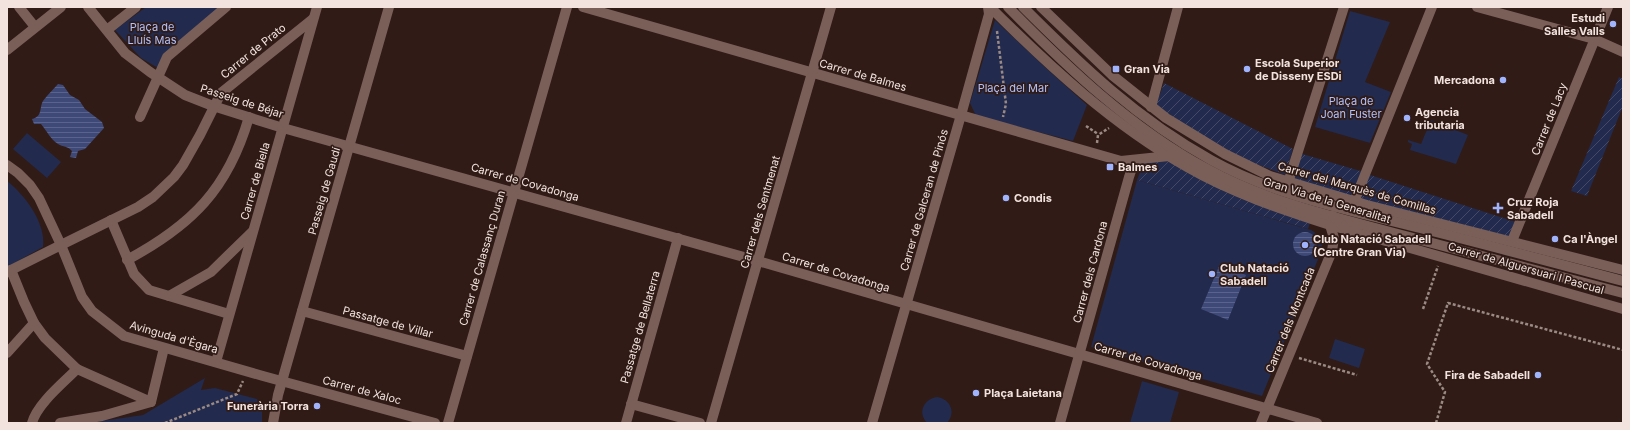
<svg xmlns="http://www.w3.org/2000/svg" width="1630" height="430" font-family="Inter,sans-serif">
  <defs>
    <pattern id="garden-furrows" width="10" height="10" patternUnits="userSpaceOnUse"><rect width="10" height="10" fill="#222a4d"/><path d="M-1 1l2-2M0 10L10 0M9 11l2-2" fill="none" stroke="#434966"/></pattern>
    <pattern id="water-rules" width="6" height="5" patternUnits="userSpaceOnUse"><rect width="6" height="5" fill="#3e4978"/><path d="M0 2.5h6" fill="none" stroke="#5a638b"/></pattern>
  </defs>
  <rect width="100%" height="100%" fill="#301b16"/>
  <!-- green -->
  <g fill="#222a4d">
    <path d="M 146,7 L 222,7 L 158,68 L 141,58 L 115,30 Z"/>
    <path d="M 1350,11 L 1390,22 L 1365,82 L 1391,92 L 1370,143 L 1315,127 Z"/>
    <path d="M 995,20 L 1047,69 L 1087,105 L 1073,141 L 976,116 L 970,103 Z"/>
    <path d="M 1431,120 L 1468,135 L 1456,164 L 1410,150 L 1412,144 L 1408,142 L 1408,140 L 1421,144 Z"/>
    <path d="M 27,133 L 61,162 L 47,178 L 13,149 Z"/>
    <path d="M 1137,180 L 1311,230 C 1320,235 1324,243 1321,252 L 1262,396 L 1091,347 Z"/>
    <path d="M 7,181 C 25,195 46,223 43,247 L 7,267 Z"/>
    <path d="M 1335,339 L 1365,349 L 1359,368 L 1329,358 Z"/>
    <path d="M 205,378 L 201,390 L 215,388 L 257,399 L 262,408 L 262,423 L 88,423 L 143,415 Z"/>
    <path d="M 1142,381 L 1179,392 L 1170,423 L 1130,423 Z"/>
    <path d="M 937,397 C 951,399 956,413 947,423 L 927,423 C 917,412 924,399 937,397 Z"/>
  </g>
  <!-- garden -->
  <g fill="url(#garden-furrows)">
    <path d="M 1619,77 L 1623,79 L 1623,106 L 1587,196 L 1571,191 Z"/>
    <path d="M 1164,83 L 1293,149 L 1285,175 L 1240,158 L 1201,136 L 1156,105 Z"/>
    <path d="M 1299,153 L 1364,172 L 1352,200 L 1290,181 Z"/>
    <path d="M 1169,156 L 1311,220 L 1308,229 L 1137,180 L 1144,162 Z"/>
    <path d="M 1367,174 L 1516,222 L 1512,241 L 1358,200 Z"/>
  </g>
  <!-- water -->
  <g fill="url(#water-rules)">
    <path d="M 58,84 L 63,85 L 70,95 L 79,100 L 85,109 L 102,122 L 104,128 L 85,149 L 78,151 L 76,158 L 70,157 L 72,151 C 68,146 63,147 58,144 C 50,139 47,131 41,124 L 34,124 L 32,119 C 43,116 39,108 43,101 C 47,95 53,90 58,84 Z"/>
    <circle cx="1305" cy="244" r="12"/>
    <path d="M 1220,264 L 1246,275 L 1228,320 L 1201,309 Z"/>
  </g>
  <g fill="none" stroke-linecap="round" stroke-linejoin="round">
    <!-- path -->
    <g stroke="#9a8984" stroke-width="2.5" stroke-dasharray="3 2" stroke-linecap="butt">
      <path d="M 997,31 L 1006,104 L 1003,117"/>
      <path d="M 1086,126 L 1098,134"/>
      <path d="M 1097,143 L 1098,135 L 1109,128"/>
      <path d="M 1423,309 L 1438,266"/>
      <path d="M 1299,358 L 1357,375"/>
      <path d="M 165,423 L 237,394 L 243,381"/>
      <path d="M 1436,423 L 1445,392 L 1427,364 L 1448,303 L 1623,350"/>
    </g>
    <!-- minor -->
    <g stroke="#7a5f59" stroke-width="10">
      <path d="M 19,7 L 35,27"/>
      <path d="M 88,7 L 125,53 L 150,72 L 185,95 L 213,106 L 283,128 L 758,261 L 1317,423"/>
      <path d="M 583,7 L 1121,161 L 1169,156"/>
      <path d="M 990,7 C 1050,67 1113,125 1187,167 C 1232,193 1281,209 1330,225 L 1623,309"/>
      <path d="M 1041,7 L 1112,75 L 1166,118 L 1225,154 L 1270,176 L 1367,205 L 1623,270"/>
      <path d="M 1477,7 L 1594,39 L 1623,52"/>
      <path d="M 107,30 L 136,7"/>
      <path d="M 7,50 L 61,7"/>
      <path d="M 1151,107 L 1178,7"/>
      <path d="M 140,117 L 167,57 L 226,7"/>
      <path d="M 7,165 L 18,173 L 30,185 L 39,198 L 61,245 L 82,297 L 92,311 L 124,336 L 263,376 L 435,423"/>
      <path d="M 1286,189 L 1344,7"/>
      <path d="M 1354,202 L 1432,7"/>
      <path d="M 111,220 L 134,274 L 149,290 L 229,314"/>
      <path d="M 1512,241 L 1608,7"/>
      <path d="M 127,260 C 192,225 228,189 249,117"/>
      <path d="M 11,270 L 24,302 L 34,323 L 45,338 L 77,369 L 151,402"/>
      <path d="M 7,272 L 61,245 L 138,207 L 153,197 L 174,177 L 183,165 L 200,135 L 221,93 L 313,19"/>
      <path d="M 169,296 L 211,272 L 252,232"/>
      <path d="M 302,311 L 467,356"/>
      <path d="M 7,353 L 34,323"/>
      <path d="M 216,362 L 317,7"/>
      <path d="M 631,404 L 700,423"/>
      <path d="M 32,423 C 37,404 63,383 77,369"/>
      <path d="M 60,423 L 102,416 L 151,402 L 164,348"/>
      <path d="M 273,423 L 278,395 L 389,7"/>
      <path d="M 448,423 L 567,7"/>
      <path d="M 626,423 L 678,238"/>
      <path d="M 711,423 L 831,7"/>
      <path d="M 872,423 L 961,115 L 989,14 L 988,7"/>
      <path d="M 1060,423 L 1129,177 L 1132,168 L 1137,160"/>
      <path d="M 1261,423 L 1332,251 L 1334,238 L 1330,225"/>
    </g>
    <!-- tertiary -->
    <g stroke="#7a5f59" stroke-width="10">
      <path d="M 1008,7 C 1068,68 1131,128 1207,169 C 1265,201 1331,216 1394,233 C 1470,253 1547,273 1623,293"/>
      <path d="M 1023,7 C 1082,66 1137,119 1211,160 C 1276,196 1349,210 1420,228 C 1488,245 1555,263 1623,281"/>
      <path d="M 1333,216 L 1346,229"/>
    </g>
  </g>
  <!-- markers -->
  <g fill="#a0b3fd" stroke="#301b16" stroke-width="1.5">
    <circle cx="1613" cy="24" r="4"/>
    <rect x="1112" y="65" width="8" height="8" rx="2"/>
    <circle cx="1247" cy="69" r="4"/>
    <circle cx="1503" cy="80" r="4"/>
    <circle cx="1407" cy="118" r="4"/>
    <rect x="1106" y="163" width="8" height="8" rx="2"/>
    <circle cx="1006" cy="198" r="4"/>
    <path d="M1496 202h4v4h4v4h-4v4h-4v-4h-4v-4h4z"/>
    <circle cx="1555" cy="239" r="4"/>
    <circle cx="1305" cy="245" r="4"/>
    <circle cx="1212" cy="274" r="4"/>
    <circle cx="1538" cy="375" r="4"/>
    <circle cx="976" cy="393" r="4"/>
    <circle cx="317" cy="406" r="4"/>
  </g>
  <g text-anchor="middle" stroke-width="3.5" stroke-linejoin="round" paint-order="stroke">
    <!-- poi labels -->
    <g font-size="11" font-weight="bold" fill="#f2e3df" stroke="#301b16" text-anchor="start">
      <text x="1605" y="22" text-anchor="end">Estudi<tspan x="1605" dy="13">Salles Valls</tspan></text>
      <text x="1255" y="67">Escola Superior<tspan x="1255" dy="13">de Disseny ESDi</tspan></text>
      <text x="1124" y="73">Gran Via</text>
      <text x="1495" y="84" text-anchor="end">Mercadona</text>
      <text x="1415" y="116">Agencia<tspan x="1415" dy="13">tributaria</tspan></text>
      <text x="1118" y="171">Balmes</text>
      <text x="1014" y="202">Condis</text>
      <text x="1507" y="206">Cruz Roja<tspan x="1507" dy="13">Sabadell</tspan></text>
      <text x="1313" y="243">Club Natació Sabadell<tspan x="1313" dy="13">(Centre Gran Via)</tspan></text>
      <text x="1563" y="243">Ca l'Àngel</text>
      <text x="1220" y="272">Club Natació<tspan x="1220" dy="13">Sabadell</tspan></text>
      <text x="1530" y="379" text-anchor="end">Fira de Sabadell</text>
      <text x="984" y="397">Plaça Laietana</text>
      <text x="309" y="410" text-anchor="end">Funerària Torra</text>
    </g>
    <!-- park labels -->
    <g font-size="11" fill="#b1c1fe" stroke="#301b16">
      <text x="152" y="31">Plaça de<tspan x="152" dy="13">Lluís Mas</tspan></text>
      <text x="1013" y="92">Plaça del Mar</text>
      <text x="1351" y="105">Plaça de<tspan x="1351" dy="13">Joan Fuster</tspan></text>
    </g>
    <!-- street labels -->
    <g font-size="11" fill="#f2e3df" stroke="#301b16">
      <text transform="translate(253 51) rotate(-39)" y="4">Carrer de Prato</text>
      <text transform="translate(863 75) rotate(16)" y="4">Carrer de Balmes</text>
      <text transform="translate(242 101) rotate(18)" y="4">Passeig de Béjar</text>
      <text transform="translate(1549 119) rotate(-68)" y="4">Carrer de Lacy</text>
      <text transform="translate(255 181) rotate(-74)" y="4">Carrer de Biella</text>
      <text transform="translate(525 182) rotate(16)" y="4">Carrer de Covadonga</text>
      <text transform="translate(1357 188) rotate(16)" y="4">Carrer del Marquès de Comillas</text>
      <text transform="translate(324 191) rotate(-74)" y="4">Passeig de Gaudí</text>
      <text transform="translate(924 200) rotate(-74)" y="4">Carrer de Galceran de Pinós</text>
      <text transform="translate(1327 200) rotate(17)" y="4">Gran Via de la Generalitat</text>
      <text transform="translate(760 212) rotate(-74)" y="4">Carrer dels Sentmenat</text>
      <text transform="translate(482 258) rotate(-74)" y="4">Carrer de Calassanç Duran</text>
      <text transform="translate(1526 268) rotate(16)" y="4">Carrer de Alguersuari I Pascual</text>
      <text transform="translate(836 272) rotate(17)" y="4">Carrer de Covadonga</text>
      <text transform="translate(1090 272) rotate(-75)" y="4">Carrer dels Cardona</text>
      <text transform="translate(1290 320) rotate(-68)" y="4">Carrer dels Montcada</text>
      <text transform="translate(388 322) rotate(15)" y="4">Passatge de Villar</text>
      <text transform="translate(640 327) rotate(-74)" y="4">Passatge de Bellaterra</text>
      <text transform="translate(174 337) rotate(16)" y="4">Avinguda d'Ègara</text>
      <text transform="translate(1148 361) rotate(16)" y="4">Carrer de Covadonga</text>
      <text transform="translate(362 390) rotate(15)" y="4">Carrer de Xaloc</text>
    </g>
  </g>
  <!-- border -->
  <rect width="1630" height="430" fill="none" stroke="#f2e3df" stroke-width="16"/>
</svg>
